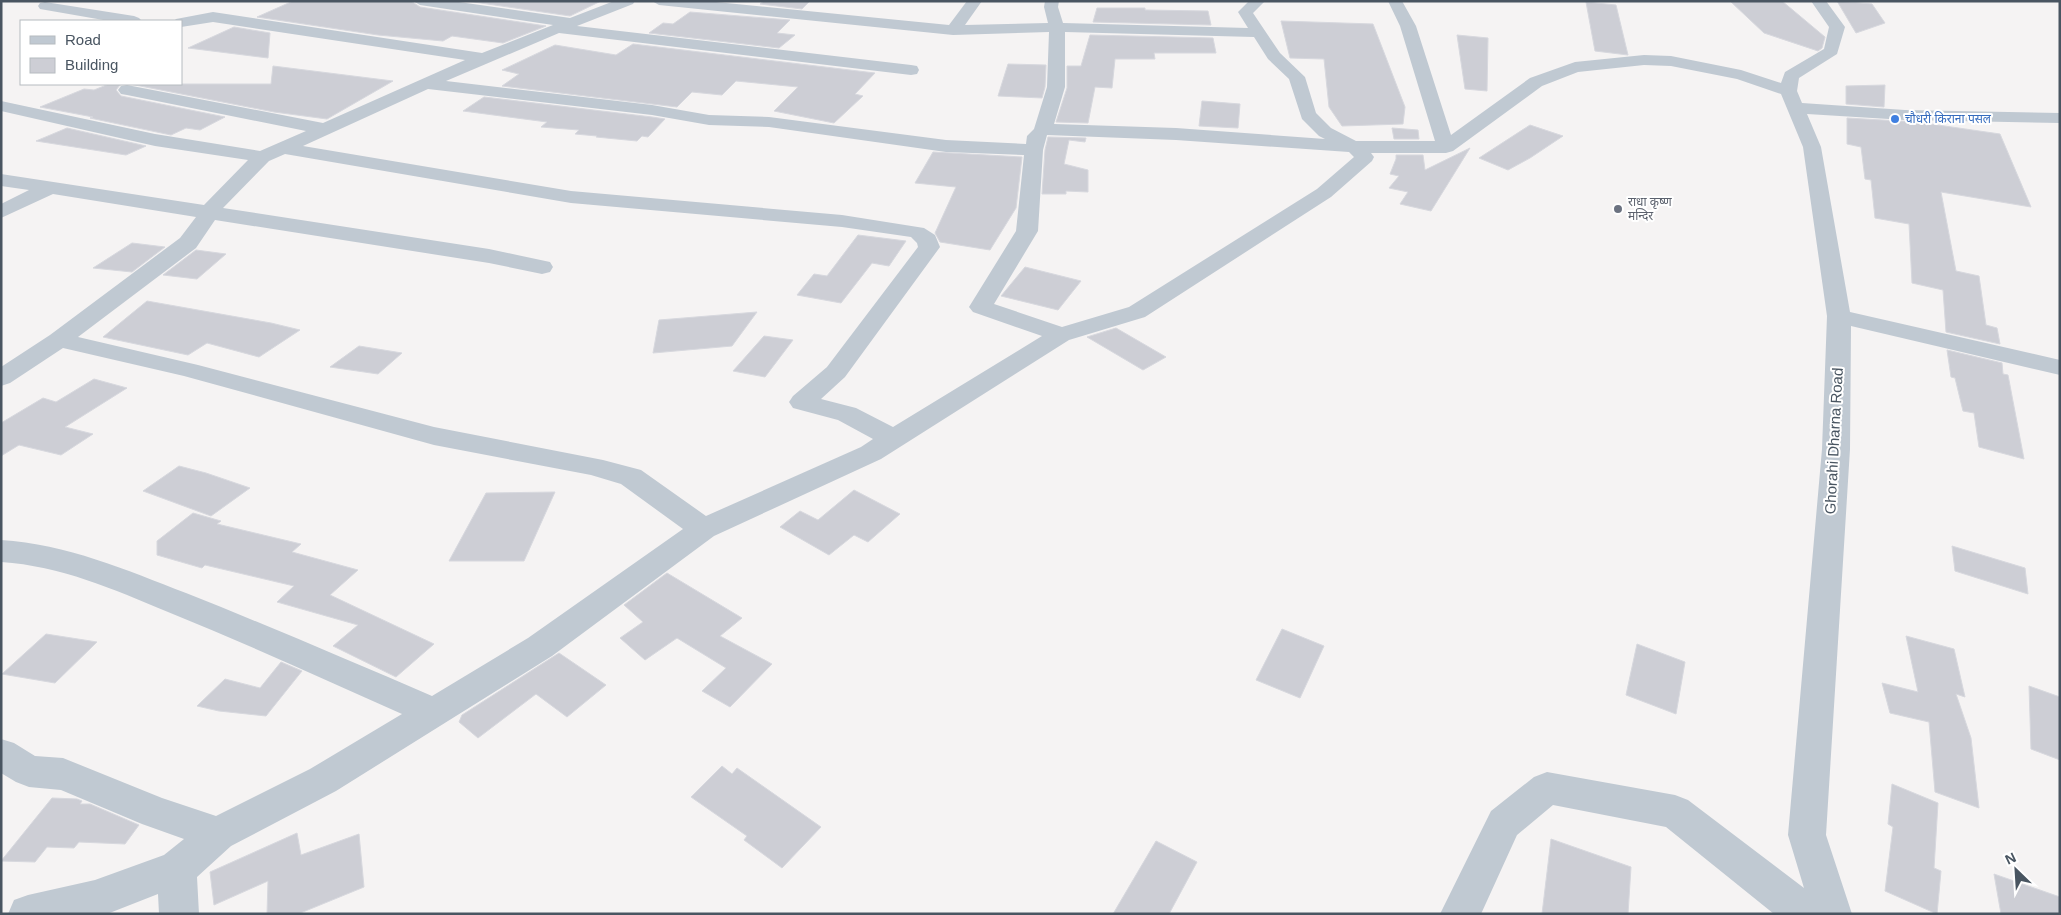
<svg xmlns="http://www.w3.org/2000/svg" width="2061" height="915" font-family="Arial,'Noto Sans Devanagari',sans-serif">
  <rect width="100%" height="100%" fill="#f5f3f3"/>
  <!-- building -->
  <g fill="#cdced5" stroke="#d7d8de">
    <path d="M 293,1 L 411,1 L 420,7 L 546,26 L 503,43 L 452,36 L 443,41 L 378,35 L 257,17 Z"/>
    <path d="M 467,1 L 601,1 L 570,16 Z"/>
    <path d="M 764,1 L 810,1 L 802,9 L 760,4 Z"/>
    <path d="M 1730,1 L 1782,1 L 1825,37 L 1822,48 L 1818,51 L 1764,33 Z"/>
    <path d="M 1837,1 L 1872,4 L 1885,23 L 1856,33 Z"/>
    <path d="M 1586,2 L 1616,5 L 1628,55 L 1595,51 Z"/>
    <path d="M 1097,8 L 1145,8 L 1145,10 L 1208,11 L 1211,25 L 1093,22 Z"/>
    <path d="M 690,12 L 790,20 L 777,33 L 795,35 L 779,48 L 649,33 L 663,23 L 673,24 Z"/>
    <path d="M 1281,21 L 1373,24 L 1405,107 L 1403,124 L 1342,126 L 1329,107 L 1324,59 L 1290,58 Z"/>
    <path d="M 234,27 L 270,33 L 268,58 L 188,48 Z"/>
    <path d="M 1090,35 L 1213,38 L 1216,53 L 1154,53 L 1155,59 L 1115,59 L 1112,88 L 1095,87 L 1088,123 L 1056,122 L 1067,88 L 1067,66 L 1081,66 Z"/>
    <path d="M 1457,35 L 1488,38 L 1487,91 L 1465,89 Z"/>
    <path d="M 633,44 L 875,73 L 855,94 L 863,96 L 834,123 L 774,111 L 798,87 L 736,81 L 722,95 L 692,92 L 677,107 L 502,86 L 519,74 L 502,70 L 555,45 L 616,55 Z"/>
    <path d="M 1008,64 L 1046,65 L 1045,87 L 1042,98 L 998,96 Z"/>
    <path d="M 273,66 L 393,81 L 327,119 L 274,112 L 130,84 L 271,84 Z"/>
    <path d="M 109,84 L 123,84 L 120,85 L 116,90 L 121,96 L 225,117 L 200,130 L 186,128 L 171,135 L 90,118 L 93,117 L 40,107 L 84,89 L 94,90 Z"/>
    <path d="M 1885,85 L 1884,107 L 1846,104 L 1846,86 Z"/>
    <path d="M 484,97 L 652,117 L 665,119 L 648,137 L 642,136 L 637,141 L 596,137 L 597,136 L 575,134 L 579,130 L 541,127 L 547,122 L 463,111 Z"/>
    <path d="M 1202,101 L 1240,104 L 1238,128 L 1199,126 Z"/>
    <path d="M 1847,118 L 1917,122 L 2000,134 L 2031,207 L 1941,192 L 1956,271 L 1979,276 L 1986,325 L 1997,328 L 2000,344 L 1946,332 L 1943,290 L 1912,283 L 1909,224 L 1875,218 L 1871,180 L 1865,179 L 1861,147 L 1847,144 Z"/>
    <path d="M 1530,125 L 1563,136 L 1530,158 L 1508,170 L 1479,158 Z"/>
    <path d="M 67,128 L 146,146 L 126,155 L 36,141 Z"/>
    <path d="M 1392,128 L 1418,130 L 1419,139 L 1394,139 Z"/>
    <path d="M 1048,137 L 1086,138 L 1085,142 L 1069,140 L 1064,164 L 1088,170 L 1088,192 L 1066,191 L 1066,194 L 1042,194 L 1045,150 Z"/>
    <path d="M 1470,148 L 1431,211 L 1400,204 L 1408,192 L 1389,188 L 1399,176 L 1390,174 L 1396,159 L 1396,155 L 1423,155 L 1425,170 Z"/>
    <path d="M 933,152 L 1022,157 L 1016,208 L 990,250 L 940,242 L 935,233 L 956,187 L 915,183 Z"/>
    <path d="M 858,235 L 906,241 L 889,266 L 872,263 L 841,303 L 797,295 L 814,274 L 827,276 Z"/>
    <path d="M 132,243 L 165,247 L 132,272 L 93,268 Z"/>
    <path d="M 196,250 L 226,254 L 197,279 L 163,275 Z"/>
    <path d="M 1025,267 L 1081,281 L 1058,310 L 1001,296 Z"/>
    <path d="M 147,301 L 271,323 L 300,330 L 259,357 L 207,343 L 188,355 L 103,337 Z"/>
    <path d="M 757,312 L 732,346 L 653,353 L 659,320 Z"/>
    <path d="M 1116,328 L 1166,357 L 1143,370 L 1087,337 Z"/>
    <path d="M 764,336 L 793,340 L 765,377 L 733,371 Z"/>
    <path d="M 359,346 L 402,353 L 378,374 L 330,367 Z"/>
    <path d="M 1947,350 L 2002,363 L 2003,374 L 2008,375 L 2024,459 L 1979,447 L 1974,413 L 1963,411 L 1955,378 L 1951,377 Z"/>
    <path d="M 94,379 L 127,388 L 65,427 L 93,434 L 61,455 L 19,445 L 1,456 L 1,423 L 43,398 L 56,402 Z"/>
    <path d="M 179,466 L 206,473 L 250,488 L 211,516 L 143,491 Z"/>
    <path d="M 854,490 L 900,514 L 868,542 L 854,535 L 829,555 L 780,527 L 800,511 L 818,520 Z"/>
    <path d="M 555,492 L 524,561 L 449,561 L 486,493 Z"/>
    <path d="M 193,513 L 221,521 L 217,524 L 301,544 L 292,552 L 358,570 L 330,595 L 434,644 L 396,677 L 333,646 L 358,625 L 277,602 L 294,586 L 205,565 L 202,568 L 157,555 L 157,541 Z"/>
    <path d="M 1952,546 L 2025,568 L 2028,594 L 1955,571 Z"/>
    <path d="M 667,573 L 742,618 L 720,636 L 772,664 L 730,707 L 702,691 L 726,668 L 677,638 L 645,660 L 620,638 L 643,622 L 624,605 Z"/>
    <path d="M 1282,629 L 1324,646 L 1300,698 L 1256,680 Z"/>
    <path d="M 46,634 L 97,642 L 55,683 L 2,674 Z"/>
    <path d="M 1906,636 L 1954,649 L 1965,697 L 1956,694 L 1971,738 L 1979,808 L 1935,792 L 1929,722 L 1890,713 L 1882,683 L 1918,692 Z"/>
    <path d="M 1637,644 L 1685,662 L 1676,714 L 1626,695 Z"/>
    <path d="M 559,653 L 606,685 L 567,717 L 536,694 L 478,738 L 459,722 L 462,715 Z"/>
    <path d="M 281,662 L 302,671 L 266,716 L 219,711 L 197,706 L 225,679 L 260,688 Z"/>
    <path d="M 2029,686 L 2060,697 L 2060,760 L 2031,749 Z"/>
    <path d="M 722,766 L 732,774 L 737,768 L 821,827 L 782,868 L 744,840 L 747,836 L 691,797 Z"/>
    <path d="M 1892,784 L 1938,803 L 1934,868 L 1941,871 L 1937,914 L 1885,891 L 1893,827 L 1888,824 Z"/>
    <path d="M 52,798 L 77,799 L 82,801 L 80,804 L 90,804 L 139,825 L 125,844 L 79,842 L 74,848 L 47,847 L 35,862 L 1,861 Z"/>
    <path d="M 297,833 L 301,855 L 359,834 L 364,887 L 298,914 L 267,914 L 268,881 L 214,905 L 210,872 Z"/>
    <path d="M 1551,839 L 1631,867 L 1628,914 L 1542,914 Z"/>
    <path d="M 1156,841 L 1197,862 L 1169,914 L 1113,914 Z"/>
    <path d="M 1994,874 L 2060,897 L 2060,914 L 2001,914 Z"/>
  </g>
  <g fill="none" stroke-linecap="round" stroke-linejoin="round">
    <!-- minor -->
    <g fill="#c0c9d2" fill-rule="evenodd">
      <path d="M 413,1 L 452,1 L 570,18 L 614,1 L 635,1 L 633,4 L 577,26 L 911,65 L 917,66 L 919,70 L 917,74 L 911,75 L 559,33 L 446,81 L 652,105 L 709,115 L 769,117 L 946,140 L 1026,144 L 1027,136 L 1034,129 L 1047,87 L 1049,32 L 953,35 L 659,5 L 652,1 L 706,1 L 949,25 L 967,1 L 982,1 L 965,25 L 1048,23 L 1044,7 L 1045,1 L 1059,1 L 1058,7 L 1063,23 L 1248,28 L 1238,12 L 1249,1 L 1265,1 L 1253,13 L 1280,53 L 1305,77 L 1316,113 L 1331,128 L 1356,141 L 1435,141 L 1400,26 L 1388,1 L 1402,1 L 1416,26 L 1451,135 L 1530,78 L 1575,62 L 1644,55 L 1671,56 L 1741,70 L 1781,83 L 1785,72 L 1824,49 L 1829,27 L 1811,1 L 1826,1 L 1845,27 L 1837,54 L 1799,78 L 1797,91 L 1802,103 L 1905,110 L 2060,113 L 2060,123 L 1905,120 L 1807,114 L 1821,147 L 1850,312 L 2060,360 L 2060,375 L 1851,326 L 1850,449 L 1826,835 L 1852,914 L 1774,914 L 1666,827 L 1553,805 L 1517,835 L 1481,914 L 1440,914 L 1491,811 L 1534,777 L 1547,772 L 1675,795 L 1688,800 L 1804,888 L 1788,835 L 1822,449 L 1827,316 L 1803,147 L 1781,94 L 1737,79 L 1671,66 L 1644,65 L 1578,72 L 1542,86 L 1453,151 L 1446,153 L 1371,153 L 1374,157 L 1372,161 L 1331,197 L 1145,317 L 1069,340 L 881,459 L 714,536 L 552,656 L 336,791 L 231,846 L 197,877 L 199,914 L 159,914 L 158,894 L 107,914 L 8,914 L 14,900 L 28,895 L 95,880 L 164,855 L 184,839 L 142,824 L 61,790 L 29,787 L 16,782 L 1,773 L 1,739 L 14,743 L 35,756 L 63,758 L 162,798 L 216,816 L 310,769 L 402,714 C 324,679 247,644 168,612 C 113,589 61,566 1,562 L 1,540 C 67,544 126,570 186,593 C 269,626 350,661 432,696 L 528,638 L 683,529 L 621,484 L 591,475 L 434,445 L 184,376 L 63,348 L 10,383 L 1,386 L 1,367 L 50,335 L 180,238 L 196,217 L 53,194 L 1,218 L 1,204 L 29,190 L 1,186 L 1,174 L 204,205 L 248,160 L 155,146 L 1,111 L 1,101 L 155,134 L 260,151 L 306,131 L 127,95 L 121,94 L 118,90 L 121,86 L 127,85 L 323,123 L 465,60 L 213,22 L 181,27 L 181,21 L 174,21 L 176,19 L 213,12 L 482,53 L 553,25 L 420,5 ZM 1065,32 L 1254,37 L 1268,59 L 1289,79 L 1302,119 L 1319,136 L 1325,139 L 1176,128 L 1054,124 L 1065,87 ZM 428,89 L 652,115 L 709,125 L 769,127 L 946,152 L 1024,155 L 1016,231 L 969,307 L 973,312 L 1042,336 L 893,427 L 856,408 L 821,399 L 845,377 L 940,247 L 935,235 L 924,228 L 842,215 L 571,191 L 303,146 ZM 1047,135 L 1176,140 L 1349,152 L 1354,157 L 1317,189 L 1129,307 L 1062,327 L 994,304 L 1038,231 L 1043,150 ZM 285,154 L 571,203 L 842,227 L 911,237 L 917,243 L 918,247 L 827,367 L 793,396 L 789,402 L 793,408 L 838,420 L 873,439 L 861,447 L 706,516 L 641,470 L 603,460 L 434,427 L 198,365 L 78,337 L 196,248 L 215,220 L 489,263 L 542,274 L 550,272 L 553,267 L 550,262 L 489,249 L 223,208 L 269,161 Z"/>
      <path d="M 45,2 L 134,16 L 139,18 L 142,21 L 109,21 L 40,9 L 38,6 L 40,3 Z"/>
    </g>
  </g>
  <!-- markers -->
  <circle fill="#3f7fe0" stroke="#fff" stroke-width="2" cx="1895" cy="119" r="5"/>
  <circle fill="#6b7280" stroke="#fff" stroke-width="2" cx="1618" cy="209" r="5"/>
  <g text-anchor="middle" stroke-width="4" stroke-linejoin="round" paint-order="stroke">
    <!-- far-shop labels -->
    <g font-size="12" fill="#366cbe" stroke="#fff" text-anchor="start">
      <text x="1905" y="123">चौधरी किराना पसल</text>
    </g>
    <!-- far-worship labels -->
    <g font-size="12" fill="#5b616d" stroke="#fff" text-anchor="start">
      <text x="1628" y="206">राधा कृष्ण<tspan x="1628" dy="14">मन्दिर</tspan></text>
    </g>
    <!-- street labels -->
    <g font-size="15" fill="#495561" stroke="#fff">
      <text transform="translate(1834 441) rotate(-87)" y="5">Ghorahi Dharna Road</text>
    </g>
  </g>
  <!-- border -->
  <rect width="2061" height="915" fill="none" stroke="#495561" stroke-width="5"/>
  <!-- legend -->
  <rect x="20" y="20" width="162" height="65" fill="#ffffff" stroke="#b6bbc0"/>
  <rect x="30" y="36" width="25" height="8" fill="#c0c9d2" stroke="#b6bbc0"/>
  <text x="65" y="45" font-size="15" fill="#495561">Road</text>
  <rect x="30" y="58" width="25" height="15" fill="#cdced5" stroke="#b6bbc0"/>
  <text x="65" y="70" font-size="15" fill="#495561">Building</text>
  <!-- north arrow -->
  <g transform="translate(2016 870) rotate(335)" stroke="#ffffff" stroke-width="4" paint-order="stroke">
  <path d="M0-4L9 19L0 12L-9 19Z" fill="#495561"/>
  <text y="-8" font-size="14" font-weight="bold" text-anchor="middle" fill="#495561">N</text>
  </g>
</svg>
